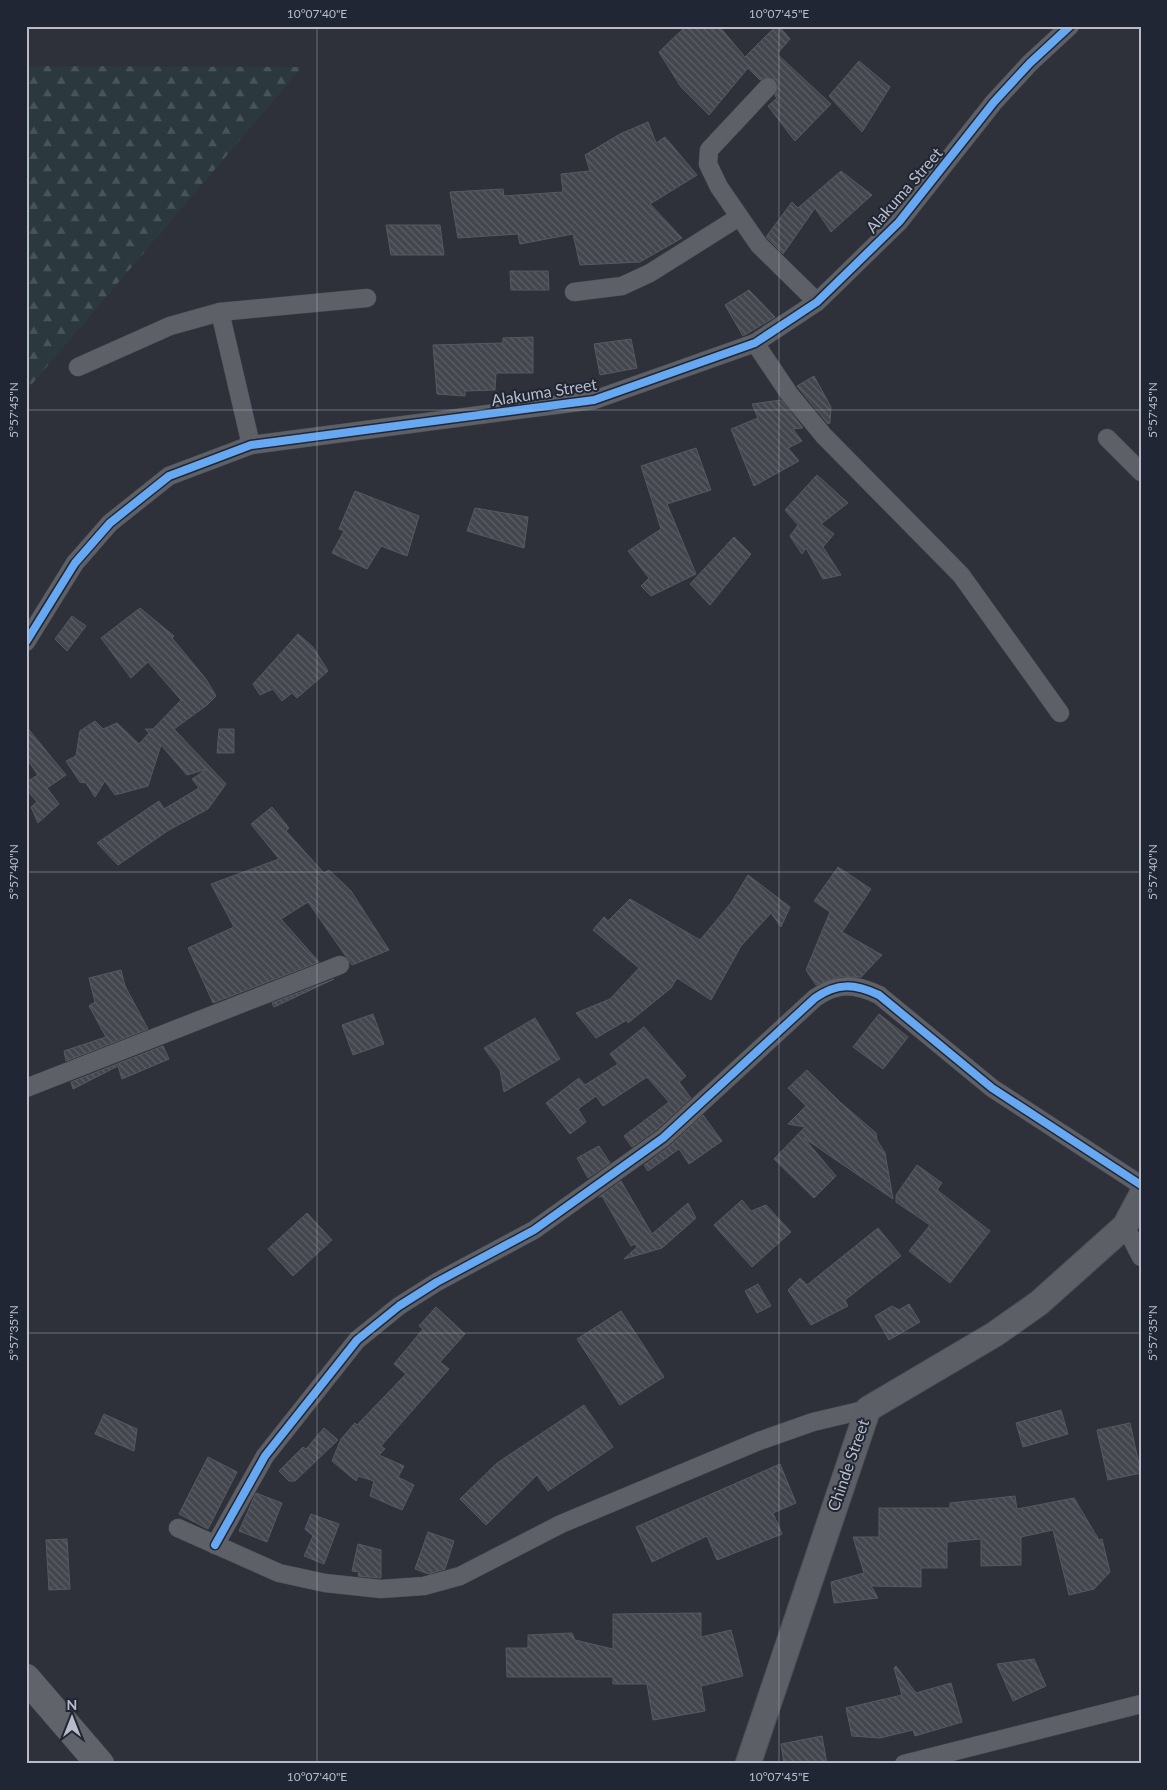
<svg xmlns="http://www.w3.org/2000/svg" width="1167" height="1790" font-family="Lato,sans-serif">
  <defs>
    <pattern id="forest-firs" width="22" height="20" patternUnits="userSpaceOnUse" patternTransform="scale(1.25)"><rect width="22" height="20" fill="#2b393f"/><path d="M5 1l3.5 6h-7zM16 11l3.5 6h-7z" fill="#485459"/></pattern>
    <pattern id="building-back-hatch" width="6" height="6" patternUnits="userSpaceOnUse" patternTransform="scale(1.25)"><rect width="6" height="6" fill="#43464d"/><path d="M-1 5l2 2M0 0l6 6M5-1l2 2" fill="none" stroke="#5c5f65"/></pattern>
  </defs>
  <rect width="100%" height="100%" fill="#2e313a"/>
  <!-- forest -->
  <path fill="url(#forest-firs)" d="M 26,66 L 302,67 L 26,391 Z"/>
  <!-- building -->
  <g fill="url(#building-back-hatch)" stroke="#565961">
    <path d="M 686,26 L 719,26 L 745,57 L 776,26 L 779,26 L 790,39 L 777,54 L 831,104 L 795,141 L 768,106 L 777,98 L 775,96 L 778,84 L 776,80 L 765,77 L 760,80 L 748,68 L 709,115 L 681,87 L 659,52 Z"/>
    <path d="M 859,61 L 890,87 L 862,132 L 829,96 Z"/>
    <path d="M 648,122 L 656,143 L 665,137 L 697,175 L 650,204 L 682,238 L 640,262 L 580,265 L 573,234 L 520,244 L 518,234 L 458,238 L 450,192 L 503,189 L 504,196 L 563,192 L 561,174 L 590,171 L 585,155 L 620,134 Z"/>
    <path d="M 841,171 L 872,195 L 831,232 L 815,208 L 783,254 L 766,237 L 792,202 L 798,208 Z"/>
    <path d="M 386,225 L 440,225 L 444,255 L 391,255 Z"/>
    <path d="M 510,271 L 548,271 L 549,290 L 511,290 Z"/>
    <path d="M 749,290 L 775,317 L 743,336 L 725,305 Z"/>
    <path d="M 533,337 L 533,373 L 496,373 L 495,390 L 465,391 L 465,396 L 437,394 L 433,345 L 503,343 L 503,338 Z"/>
    <path d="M 631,339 L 637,368 L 600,375 L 594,344 Z"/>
    <path d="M 814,376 L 831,407 L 830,423 L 828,424 L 797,386 Z"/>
    <path d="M 781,400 L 803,428 L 793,429 L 802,441 L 788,448 L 799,461 L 754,486 L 731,429 L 758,418 L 752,404 Z"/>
    <path d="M 696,448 L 711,490 L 667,504 L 696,574 L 651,596 L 641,586 L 649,578 L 628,551 L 661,529 L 641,466 Z"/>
    <path d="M 817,475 L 848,503 L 821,524 L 834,534 L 823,547 L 841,575 L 823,579 L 806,548 L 802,554 L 790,536 L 798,525 L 785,510 Z"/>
    <path d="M 355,491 L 419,516 L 407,556 L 381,546 L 367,569 L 332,553 L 344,531 L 339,529 Z"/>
    <path d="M 475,508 L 528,517 L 524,548 L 467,531 Z"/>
    <path d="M 734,537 L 751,554 L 710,605 L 690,584 Z"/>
    <path d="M 140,608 L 174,636 L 172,638 L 206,679 L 216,696 L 207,705 L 174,729 L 226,784 L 208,809 L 169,830 L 118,865 L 97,843 L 159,801 L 164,809 L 199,788 L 192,779 L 207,769 L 187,775 L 161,745 L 148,786 L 115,795 L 105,781 L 95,797 L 86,783 L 80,782 L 66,761 L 76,756 L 80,731 L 95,721 L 103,729 L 117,723 L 139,744 L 149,733 L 145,729 L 153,729 L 181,700 L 148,662 L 131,678 L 101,638 Z"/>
    <path d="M 72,616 L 86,626 L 67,651 L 55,639 Z"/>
    <path d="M 298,634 L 313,647 L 328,671 L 297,698 L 292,693 L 282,701 L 273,689 L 260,695 L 253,684 Z"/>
    <path d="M 26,726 L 66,775 L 47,788 L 59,804 L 38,823 L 31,807 L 37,802 L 26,789 L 26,782 L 38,775 L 26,758 Z"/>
    <path d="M 219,729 L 234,729 L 234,753 L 217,753 Z"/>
    <path d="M 272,807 L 289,828 L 286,831 L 324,873 L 329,870 L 351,891 L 389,950 L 352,965 L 308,902 L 281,919 L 319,962 L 213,1003 L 188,948 L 234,927 L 211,884 L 279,859 L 251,824 Z"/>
    <path d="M 838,867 L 871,889 L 842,932 L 882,955 L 861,977 L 838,977 L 816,985 L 806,970 L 830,912 L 814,901 Z"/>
    <path d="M 748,875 L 790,907 L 781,927 L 771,913 L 741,946 L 711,1000 L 677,978 L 671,988 L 628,1023 L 627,1020 L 596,1038 L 576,1013 L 610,999 L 639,968 L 593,930 L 604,917 L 608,921 L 630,899 L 700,940 L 731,903 Z"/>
    <path d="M 121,970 L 125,986 L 148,1029 L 66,1061 L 64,1051 L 106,1037 L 89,1006 L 95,1002 L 89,978 Z"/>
    <path d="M 334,979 L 274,1007 L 272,1003 Z"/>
    <path d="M 373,1014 L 384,1044 L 353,1055 L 342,1025 Z"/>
    <path d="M 879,1014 L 908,1037 L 883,1069 L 853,1047 Z"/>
    <path d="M 535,1018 L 560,1059 L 504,1092 L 500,1070 L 484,1048 Z"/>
    <path d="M 644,1027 L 686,1076 L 679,1082 L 691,1098 L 656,1130 L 632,1147 L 624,1136 L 669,1102 L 647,1077 L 603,1106 L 596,1096 L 578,1109 L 586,1122 L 570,1134 L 546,1103 L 579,1078 L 585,1085 L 618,1064 L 610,1054 Z"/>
    <path d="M 163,1046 L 169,1059 L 122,1079 L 118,1066 L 73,1089 L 71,1082 Z"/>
    <path d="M 807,1070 L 840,1102 L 876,1133 L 877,1140 L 885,1153 L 893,1199 L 804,1138 L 836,1176 L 814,1198 L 774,1159 L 805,1127 L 788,1124 L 806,1106 L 788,1088 Z"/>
    <path d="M 703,1115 L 722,1141 L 689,1164 L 679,1149 L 648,1171 L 644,1165 L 670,1146 Z"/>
    <path d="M 599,1146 L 610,1163 L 588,1178 L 577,1158 Z"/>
    <path d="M 917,1165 L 942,1183 L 937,1190 L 990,1231 L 950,1283 L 909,1251 L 930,1225 L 896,1202 L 896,1195 Z"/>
    <path d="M 621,1181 L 652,1234 L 688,1203 L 696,1218 L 662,1248 L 624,1259 L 637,1247 L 635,1244 L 631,1246 L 602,1196 L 599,1197 Z"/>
    <path d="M 742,1200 L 751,1211 L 766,1205 L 791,1232 L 752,1267 L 714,1225 Z"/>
    <path d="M 307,1213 L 332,1240 L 293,1276 L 268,1249 Z"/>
    <path d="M 878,1228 L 901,1256 L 845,1300 L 848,1306 L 811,1325 L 788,1290 L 800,1278 L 807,1285 Z"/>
    <path d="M 758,1284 L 771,1306 L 757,1313 L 745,1291 Z"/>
    <path d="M 909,1304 L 920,1322 L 889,1340 L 875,1316 L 892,1306 L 899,1310 Z"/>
    <path d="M 436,1307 L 465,1334 L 440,1362 L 449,1369 L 381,1446 L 385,1449 L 379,1455 L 404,1466 L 398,1477 L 414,1485 L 402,1510 L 370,1496 L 374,1481 L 358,1476 L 356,1481 L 332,1461 L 341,1439 L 355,1423 L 357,1425 L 406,1374 L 394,1364 L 423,1329 L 419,1326 Z"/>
    <path d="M 621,1311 L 664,1377 L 620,1405 L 577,1339 Z"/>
    <path d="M 584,1405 L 613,1447 L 548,1491 L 537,1475 L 486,1525 L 460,1499 L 497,1463 Z"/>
    <path d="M 1061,1410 L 1068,1434 L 1023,1447 L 1016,1423 Z"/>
    <path d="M 104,1414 L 137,1429 L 134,1451 L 95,1434 Z"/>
    <path d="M 1130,1423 L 1141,1473 L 1108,1480 L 1097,1430 Z"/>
    <path d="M 324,1428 L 338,1440 L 295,1481 L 289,1481 L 279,1471 L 303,1447 L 306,1449 Z"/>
    <path d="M 208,1457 L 237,1472 L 208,1529 L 179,1514 Z"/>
    <path d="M 780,1464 L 796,1503 L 773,1513 L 782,1534 L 717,1560 L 707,1536 L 652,1562 L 636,1527 Z"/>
    <path d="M 256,1493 L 282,1503 L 267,1542 L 239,1531 Z"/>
    <path d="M 1015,1496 L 1017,1509 L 1074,1498 L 1099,1540 L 1102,1539 L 1110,1572 L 1094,1589 L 1069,1595 L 1053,1530 L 1021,1537 L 1021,1565 L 981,1566 L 981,1539 L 947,1542 L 947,1568 L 921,1568 L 921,1587 L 871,1586 L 878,1598 L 834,1603 L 831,1582 L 864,1573 L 853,1537 L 879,1537 L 879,1508 L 950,1508 L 950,1503 Z"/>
    <path d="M 311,1514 L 339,1524 L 324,1564 L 304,1556 L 313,1536 L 305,1529 Z"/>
    <path d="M 428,1532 L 454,1541 L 445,1569 L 429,1574 L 415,1569 Z"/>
    <path d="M 67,1539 L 70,1589 L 49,1590 L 46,1540 Z"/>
    <path d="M 358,1544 L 381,1550 L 381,1578 L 358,1576 L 359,1572 L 352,1571 Z"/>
    <path d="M 701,1613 L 701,1637 L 731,1630 L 743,1676 L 701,1686 L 705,1711 L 653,1720 L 647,1684 L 613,1684 L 613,1677 L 507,1677 L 506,1648 L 528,1648 L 528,1635 L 572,1633 L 575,1640 L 613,1649 L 613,1614 Z"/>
    <path d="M 1034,1659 L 1046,1686 L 1013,1701 L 997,1664 Z"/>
    <path d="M 896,1666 L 916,1693 L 951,1683 L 962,1722 L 915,1736 L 913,1730 L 880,1738 L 852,1736 L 846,1708 L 902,1695 L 894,1668 Z"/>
    <path d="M 822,1736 L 827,1764 L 784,1764 L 781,1744 Z"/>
  </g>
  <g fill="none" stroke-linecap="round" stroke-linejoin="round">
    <!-- street casing -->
    <g stroke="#4a4c53" stroke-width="19">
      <g id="street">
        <path d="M 768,87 L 709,150 L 708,164 L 719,187 L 759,245 L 817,302"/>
        <path d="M 574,292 L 622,286 L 650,273 L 739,217"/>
        <path d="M 220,312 L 251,445"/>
        <path d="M 755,343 L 790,395 L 824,436 L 961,575 L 1060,713"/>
        <path d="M 78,367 L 170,326 L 220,312 L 367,298"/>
        <path d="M 1107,438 L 1141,472"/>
        <path d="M 26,642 L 75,563 L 110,523 L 169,476 L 251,445 L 594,400 L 755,343 L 817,302 L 899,222 L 994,102 L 1030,63 L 1070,26"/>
        <path d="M 26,1088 L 340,965"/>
        <path d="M 1125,1226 L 1141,1257"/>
        <path d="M 178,1528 L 279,1573 L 325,1583 L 381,1589 L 424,1586 L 460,1576 L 561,1524 L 759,1441 L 813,1422 L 868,1409"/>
        <path d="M 215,1545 L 265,1456 L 357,1340 L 399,1306 L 437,1282 L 534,1230 L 663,1138 L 815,998 C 838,982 855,984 879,995 L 992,1088 L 1141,1185"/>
        <path d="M 904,1764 L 1141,1704"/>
      </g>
    </g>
    <!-- secondary casing -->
    <g stroke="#4b4e56" stroke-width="27">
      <path id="secondary" d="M 748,1764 L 868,1409 L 995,1334 L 1039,1303 L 1125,1226 L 1141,1196"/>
    </g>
    <!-- primary casing -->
    <g stroke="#4b4e56" stroke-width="29">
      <path id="primary" d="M 26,1678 L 100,1764"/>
    </g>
    <!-- street -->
    <use href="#street" stroke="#5e6068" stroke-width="18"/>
    <!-- secondary -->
    <use href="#secondary" stroke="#5c5f66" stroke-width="25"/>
    <!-- primary -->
    <use href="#primary" stroke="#60636a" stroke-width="28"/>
    <!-- cycleway casing -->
    <g stroke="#212634" stroke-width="11">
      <g id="cycleway">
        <path d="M 26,642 L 75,563 L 110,523 L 169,476 L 251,445 L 594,400 L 755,343 L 817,302 L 899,222 L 994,102 L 1030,63 L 1070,26"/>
        <path d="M 215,1545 L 265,1456 L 357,1340 L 399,1306 L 437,1282 L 534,1230 L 663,1138 L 815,998 C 838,982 855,984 879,995 L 992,1088 L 1141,1185"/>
      </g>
    </g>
    <!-- cycleway -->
    <use href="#cycleway" stroke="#66a8f1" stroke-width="8"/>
  </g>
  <!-- ticks -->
  <path fill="none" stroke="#b9bdc9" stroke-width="1" stroke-opacity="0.45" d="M 317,26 L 317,1764M 779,26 L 779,1764M 26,410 L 1141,410M 26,872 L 1141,872M 26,1333 L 1141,1333"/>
  <g text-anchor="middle" stroke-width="4" stroke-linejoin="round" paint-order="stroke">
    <!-- street labels -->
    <g font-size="16" fill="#b9bdc9" stroke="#212634">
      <text transform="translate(904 190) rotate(-49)" y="6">Alakuma Street</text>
      <text transform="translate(544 392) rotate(-9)" y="6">Alakuma Street</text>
      <text transform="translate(848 1465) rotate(-71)" y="6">Chinde Street</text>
    </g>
  </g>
  <!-- border -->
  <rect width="1167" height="1790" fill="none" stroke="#212634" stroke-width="55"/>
  <!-- north arrow -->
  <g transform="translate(72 1718)" stroke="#212634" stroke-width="4" paint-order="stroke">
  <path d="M0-4L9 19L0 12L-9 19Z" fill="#b9bdc9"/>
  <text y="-8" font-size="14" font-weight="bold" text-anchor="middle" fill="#b9bdc9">N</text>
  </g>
  <rect x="28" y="28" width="1112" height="1734" fill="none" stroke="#b9bdc9" stroke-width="2"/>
  <g font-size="12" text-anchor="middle" fill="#b9bdc9">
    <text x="317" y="18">10°07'40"E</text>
    <text x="779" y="18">10°07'45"E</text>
    <text transform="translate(14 410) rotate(-90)" y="4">5°57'45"N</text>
    <text transform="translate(1153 410) rotate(-90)" y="4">5°57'45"N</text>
    <text transform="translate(14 872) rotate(-90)" y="4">5°57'40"N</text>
    <text transform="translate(1153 872) rotate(-90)" y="4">5°57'40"N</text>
    <text transform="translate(14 1333) rotate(-90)" y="4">5°57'35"N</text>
    <text transform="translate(1153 1333) rotate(-90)" y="4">5°57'35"N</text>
    <text x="317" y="1781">10°07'40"E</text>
    <text x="779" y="1781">10°07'45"E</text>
  </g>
</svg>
